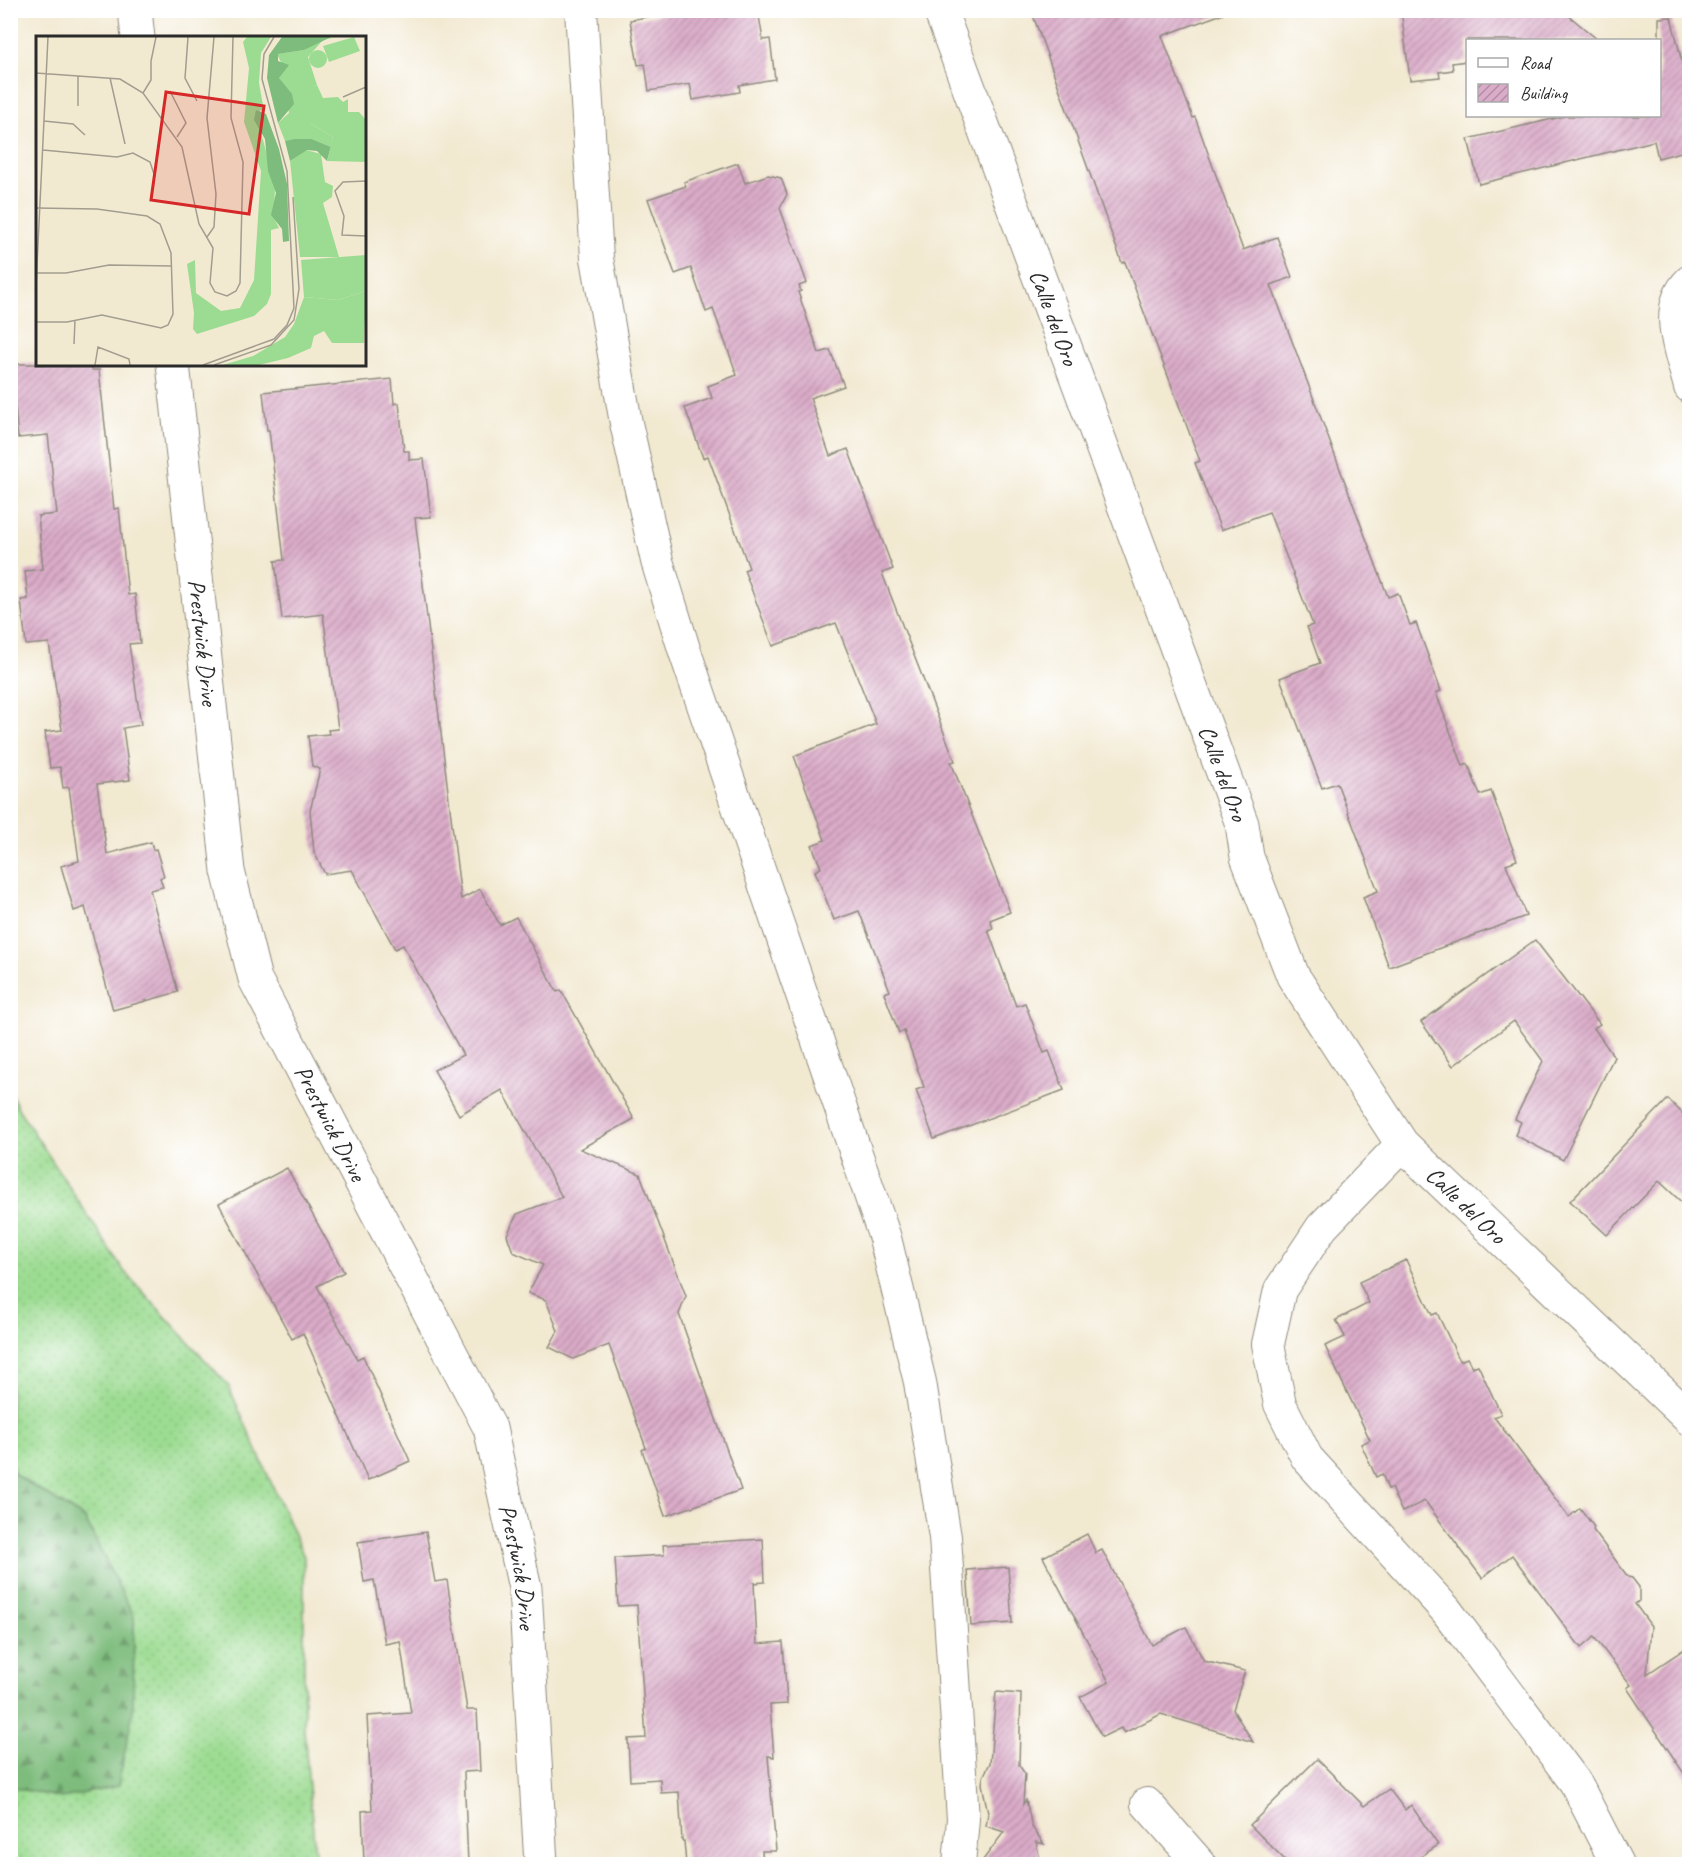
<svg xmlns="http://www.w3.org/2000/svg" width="1700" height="1875" font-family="Caveat,sans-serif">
  <defs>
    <pattern id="grass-dots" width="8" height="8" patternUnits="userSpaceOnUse" patternTransform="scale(1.5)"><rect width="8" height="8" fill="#9cdc92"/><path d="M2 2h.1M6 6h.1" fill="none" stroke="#87bd7e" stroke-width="1.8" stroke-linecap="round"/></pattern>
    <pattern id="forest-firs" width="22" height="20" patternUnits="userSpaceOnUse" patternTransform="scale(1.5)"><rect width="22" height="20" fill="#7dbc7c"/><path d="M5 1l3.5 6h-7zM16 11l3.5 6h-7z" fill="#679966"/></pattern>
    <pattern id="building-hatch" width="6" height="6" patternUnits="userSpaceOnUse" patternTransform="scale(1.5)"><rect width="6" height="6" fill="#dbacc9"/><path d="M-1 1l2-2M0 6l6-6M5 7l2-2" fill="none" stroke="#b28ca3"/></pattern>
  </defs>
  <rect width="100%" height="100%" fill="#fff"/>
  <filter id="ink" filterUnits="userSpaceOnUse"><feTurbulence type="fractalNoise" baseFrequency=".0167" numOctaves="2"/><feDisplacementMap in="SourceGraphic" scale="12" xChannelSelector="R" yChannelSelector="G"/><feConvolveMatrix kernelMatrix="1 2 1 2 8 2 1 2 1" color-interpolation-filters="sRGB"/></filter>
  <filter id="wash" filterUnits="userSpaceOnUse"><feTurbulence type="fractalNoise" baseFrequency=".008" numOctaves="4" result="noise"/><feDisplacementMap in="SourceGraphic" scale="24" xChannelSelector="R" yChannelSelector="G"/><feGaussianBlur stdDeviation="1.35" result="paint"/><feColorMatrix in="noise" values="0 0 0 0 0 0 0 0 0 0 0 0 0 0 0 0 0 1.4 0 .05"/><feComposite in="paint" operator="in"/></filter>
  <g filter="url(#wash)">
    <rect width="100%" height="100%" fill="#f2e9d1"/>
    <!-- grass -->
    <path fill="url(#grass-dots)" stroke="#64845e" stroke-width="1.5" d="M 10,1091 L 19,1110 L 124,1271 L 228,1385 L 304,1557 L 304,1730 L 316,1864 L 11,1864 L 11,1787 L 62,1798 L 133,1699 L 134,1617 L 85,1519 L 16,1475 L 11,1467 Z"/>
    <!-- forest -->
    <path fill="url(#forest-firs)" stroke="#547454" stroke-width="1.5" d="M 10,1467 L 16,1475 L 85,1519 L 134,1617 L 133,1711 L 118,1786 L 62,1798 L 11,1787 Z"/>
    <g id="blocks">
      <!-- building -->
      <g fill="url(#building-hatch)">
        <path d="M 684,10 L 758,10 L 763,40 L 770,39 L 775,79 L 739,85 L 740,92 L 693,100 L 690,84 L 649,91 L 645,64 L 638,65 L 630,20 Z"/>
        <path d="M 1031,10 L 1221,10 L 1222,14 L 1162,36 L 1193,118 L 1195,117 L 1243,250 L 1277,237 L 1292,277 L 1271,285 L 1388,597 L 1398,593 L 1410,625 L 1416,623 L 1441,691 L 1436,693 L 1463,766 L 1468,764 L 1480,795 L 1491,791 L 1517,860 L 1506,864 L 1526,916 L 1389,967 L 1363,897 L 1378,891 L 1337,783 L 1322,788 L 1280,678 L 1320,663 L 1307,627 L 1313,625 L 1269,512 L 1221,530 L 1195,463 L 1200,461 L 1125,262 L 1122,263 Z"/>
        <path d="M 1401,10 L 1562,10 L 1598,40 L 1467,40 L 1467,61 L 1452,63 L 1453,70 L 1439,72 L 1440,77 L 1410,80 Z"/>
        <path d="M 1671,17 L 1685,74 L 1689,73 L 1689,150 L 1658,158 L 1654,141 L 1479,184 L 1468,139 L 1565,116 L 1659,116 L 1659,18 Z"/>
        <path d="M 738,163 L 745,183 L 768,175 L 781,178 L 787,194 L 780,208 L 807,283 L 799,286 L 801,291 L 798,292 L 819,353 L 830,350 L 844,386 L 810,398 L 830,456 L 848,449 L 893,569 L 882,573 L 955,761 L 951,762 L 1010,912 L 990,920 L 993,928 L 988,930 L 1016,1006 L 1025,1003 L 1044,1053 L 1049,1051 L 1064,1090 L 934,1139 L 916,1090 L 924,1087 L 904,1031 L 899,1033 L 884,993 L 890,991 L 859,911 L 834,920 L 815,871 L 821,868 L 812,845 L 825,840 L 794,756 L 876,724 L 836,623 L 773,646 L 744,570 L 749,568 L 708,456 L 703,458 L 685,408 L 712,398 L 708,386 L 737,375 L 713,309 L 706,312 L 691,268 L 675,274 L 648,199 L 686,186 L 684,182 Z"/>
        <path d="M 11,364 L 92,364 L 92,370 L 99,370 L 114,509 L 119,508 L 128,595 L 135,594 L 140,643 L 129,644 L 141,725 L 123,728 L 130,780 L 97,784 L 107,854 L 151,842 L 153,850 L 156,849 L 164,876 L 160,878 L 163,887 L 150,890 L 178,992 L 113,1010 L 85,907 L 74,911 L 61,866 L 79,861 L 69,787 L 63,788 L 60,767 L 50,768 L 45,732 L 62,730 L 49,643 L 26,645 L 21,600 L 28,599 L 25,571 L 43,569 L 38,516 L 57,514 L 48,435 L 18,438 Z"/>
        <path d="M 392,379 L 394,404 L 399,403 L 404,451 L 409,451 L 409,460 L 424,459 L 431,517 L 415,518 L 461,899 L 480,889 L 500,925 L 516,917 L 557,992 L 561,990 L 634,1119 L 580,1149 L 640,1174 L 686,1296 L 679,1314 L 741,1490 L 665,1516 L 642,1450 L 646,1448 L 609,1345 L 573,1359 L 549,1347 L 558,1331 L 546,1300 L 528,1293 L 543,1265 L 513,1252 L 507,1235 L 517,1214 L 562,1197 L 502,1090 L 459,1115 L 434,1070 L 463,1055 L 403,945 L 395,949 L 352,870 L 325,874 L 314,852 L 310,811 L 320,769 L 312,766 L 308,736 L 329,734 L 328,730 L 338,729 L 323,614 L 282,619 L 275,561 L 284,560 L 269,430 L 267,430 L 263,392 Z"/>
        <path d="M 1535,940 L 1600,1024 L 1594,1028 L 1614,1057 L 1563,1160 L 1515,1135 L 1521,1122 L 1515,1119 L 1543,1061 L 1514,1021 L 1453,1066 L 1421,1022 Z"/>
        <path d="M 1668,1099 L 1689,1120 L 1689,1209 L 1659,1181 L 1607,1235 L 1570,1201 Z"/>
        <path d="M 287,1168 L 344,1272 L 317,1286 L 357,1359 L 363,1356 L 410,1461 L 368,1480 L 303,1333 L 292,1339 L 219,1204 Z"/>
        <path d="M 1406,1260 L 1432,1315 L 1437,1313 L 1460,1361 L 1467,1358 L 1472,1367 L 1478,1365 L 1501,1414 L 1494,1417 L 1569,1517 L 1580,1508 L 1594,1527 L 1593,1530 L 1628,1577 L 1632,1578 L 1639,1587 L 1639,1601 L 1635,1604 L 1651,1626 L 1647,1674 L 1689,1646 L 1689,1781 L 1627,1688 L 1631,1685 L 1594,1637 L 1581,1648 L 1512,1555 L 1482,1578 L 1425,1501 L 1402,1512 L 1391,1488 L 1388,1489 L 1382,1474 L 1376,1477 L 1361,1444 L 1370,1440 L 1325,1346 L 1345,1337 L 1336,1320 L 1369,1303 L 1359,1282 Z"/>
        <path d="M 426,1532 L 435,1582 L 447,1580 L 467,1710 L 477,1710 L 480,1771 L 464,1772 L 468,1863 L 364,1864 L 362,1811 L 372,1810 L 367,1716 L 411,1713 L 400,1641 L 385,1644 L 374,1580 L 364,1582 L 358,1542 Z"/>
        <path d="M 1087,1534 L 1096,1553 L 1102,1550 L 1152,1645 L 1186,1627 L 1204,1661 L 1245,1671 L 1233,1710 L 1253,1742 L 1161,1714 L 1124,1733 L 1121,1728 L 1102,1737 L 1080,1697 L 1109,1682 L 1043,1557 Z"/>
        <path d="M 763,1539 L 765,1582 L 754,1583 L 757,1644 L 783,1642 L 787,1704 L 770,1705 L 774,1757 L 768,1756 L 776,1851 L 762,1851 L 763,1864 L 686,1864 L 684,1841 L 682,1841 L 679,1792 L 661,1793 L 660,1779 L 630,1781 L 628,1739 L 646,1738 L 637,1605 L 618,1606 L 615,1558 L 664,1555 L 663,1545 Z"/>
        <path d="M 1008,1567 L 1012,1623 L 971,1626 L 967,1570 Z"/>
        <path d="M 996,1692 L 1021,1694 L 1019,1765 L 1025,1774 L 1023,1804 L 1026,1800 L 1032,1827 L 1044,1844 L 1036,1842 L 1041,1864 L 980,1864 L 1004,1832 L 986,1826 L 988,1813 L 982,1784 L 983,1777 L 990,1763 Z"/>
        <path d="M 1317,1759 L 1364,1806 L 1389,1789 L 1405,1810 L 1411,1805 L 1438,1845 L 1410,1864 L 1289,1864 L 1250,1825 Z"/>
      </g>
    </g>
  </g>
  <g filter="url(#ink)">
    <use href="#blocks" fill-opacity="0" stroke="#8e8a7e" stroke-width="1.5"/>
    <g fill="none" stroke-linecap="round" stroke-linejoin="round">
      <!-- minor casing -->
      <g stroke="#8e8a7e" stroke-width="34">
        <g id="minor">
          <path d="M 581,10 L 597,258 L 626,423 L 657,561 L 684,649 L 885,1238 L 920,1382 L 945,1537 L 963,1819 L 959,1864"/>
          <path d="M 1690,281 C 1661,309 1682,354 1690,387"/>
          <path d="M 1402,1144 L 1322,1227 L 1280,1290 L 1268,1344 L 1280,1404 L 1307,1458 L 1446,1610 L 1575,1782 L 1617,1864"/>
          <path d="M 1147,1804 L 1200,1864"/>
        </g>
      </g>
      <!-- tertiary casing -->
      <g stroke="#8e8a7e" stroke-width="35">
        <g id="tertiary">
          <path d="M 135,10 L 138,38"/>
          <path id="s1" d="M 940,10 L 1242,824 L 1247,857 L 1293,976 L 1402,1144 L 1690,1419"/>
          <path id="s2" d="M 173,364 L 228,871 L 255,979 L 490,1428 L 525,1588 L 541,1864"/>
        </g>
      </g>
      <!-- minor -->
      <use href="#minor" stroke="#fff" stroke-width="32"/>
      <!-- tertiary -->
      <use href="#tertiary" stroke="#fff" stroke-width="33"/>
    </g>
  </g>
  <g text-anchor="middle" stroke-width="5" stroke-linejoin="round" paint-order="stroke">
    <!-- street labels -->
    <g font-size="24" fill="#2b2b2b" stroke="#fff">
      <text dy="8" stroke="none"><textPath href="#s1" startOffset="328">Calle del Oro</textPath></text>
      <text dy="8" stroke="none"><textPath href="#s2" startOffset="280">Prestwick Drive</textPath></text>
      <text dy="8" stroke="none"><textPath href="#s1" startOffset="814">Calle del Oro</textPath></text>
      <text dy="8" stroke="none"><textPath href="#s2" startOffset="784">Prestwick Drive</textPath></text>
      <text dy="8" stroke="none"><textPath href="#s1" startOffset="1318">Calle del Oro</textPath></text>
      <text dy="8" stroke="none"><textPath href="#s2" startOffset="1270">Prestwick Drive</textPath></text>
    </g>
  </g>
  <!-- overview -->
  <g transform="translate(36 36)">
    <rect width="330" height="330" fill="#f2e9d1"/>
    <path d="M 211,1 L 235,1 L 225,17 L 223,47 L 228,75 L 224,74 L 224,93 L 239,149 L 238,182 L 243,192 L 235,194 L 235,258 L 231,268 L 218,280 L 161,298 L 157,293 L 158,277 L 151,228 L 159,224 L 160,257 L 185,275 L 204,272 L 218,244 L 225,135 L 208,86 L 213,32 L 207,6 ZM 301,1 L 287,4 L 272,21 L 281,49 L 274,52 L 274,87 L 297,101 L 295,111 L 276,103 L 249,105 L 242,87 L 253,77 L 249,52 L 243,42 L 246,28 L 241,18 L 268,14 L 286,3 ZM 270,114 L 285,118 L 289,146 L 297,150 L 296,161 L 287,167 L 303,221 L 264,221 L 254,125 ZM 330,255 L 328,307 L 296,307 L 288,295 L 278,300 L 275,312 L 252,322 L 223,329 L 187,329 L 217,320 L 249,301 L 258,288 L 268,261 L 302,264 Z" fill="#9cdc92"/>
    <path d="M 246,1 L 295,1 L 268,14 L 242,18 L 242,25 L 253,29 L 243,42 L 256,58 L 258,68 L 242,87 L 231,42 L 233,19 ZM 220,74 L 230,78 L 243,113 L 251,148 L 253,205 L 247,206 L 246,193 L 235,179 L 240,157 L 232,135 L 229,103 L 218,84 ZM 259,103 L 276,103 L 295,111 L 291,125 L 281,115 L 271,114 L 254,125 L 249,105 Z" fill="#7dbc7c"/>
    <path d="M 318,1 L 324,15 L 293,26 L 287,10 ZM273 23a9 9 0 1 1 18 0a9 9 0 1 1-18 0ZM 281,49 L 287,62 L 302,61 L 307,66 L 312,63 L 312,76 L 323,76 L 330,84 L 330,126 L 291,125 L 297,101 L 274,87 L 270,80 L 270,61 L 273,52 ZM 330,219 L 330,255 L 302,264 L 268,261 L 265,224 Z" fill="#9cdc92"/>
    <path fill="none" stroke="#a29d8f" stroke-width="1.5" d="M 152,1 L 149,42 L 161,65M 0,37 L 84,43 L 107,57 L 146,111 L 163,188 L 177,212 L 174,247 L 179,256 L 191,260 L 200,255 L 204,247 L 207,126 L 195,82 L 197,1M 42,40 L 42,70M 74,42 L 89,108M 134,55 L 150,87 L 141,101M 107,57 L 115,44 L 115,25 L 120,1M 307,61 L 330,51M 8,85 L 37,88 L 49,99M 7,114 L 81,121 L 97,117 L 114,126 L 119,141M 330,145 L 307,146 L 299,155 L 308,180 L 306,199 L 330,200M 0,172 L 61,173 L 111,180 L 124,188 L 135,217 L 137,278 L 132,289 L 125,292 L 66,279 L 31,286 L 0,286M 171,201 L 178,191 L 180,158 L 171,82 L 178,1M 1,237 L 30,237 L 73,229 L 136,230M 0,250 L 12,1M 38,308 L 39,284M 59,329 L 62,311 L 93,323 L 94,329M 167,329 L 238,303 L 251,289 L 258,272 L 251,135 L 226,43 L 228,18 L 238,1M 178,329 L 235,309 L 258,284 L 263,253 L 257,161"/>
    <path fill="#d62828" fill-opacity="0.15" stroke="#d62828" stroke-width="3" d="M 130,56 L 228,70 L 213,178 L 115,164 Z"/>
    <rect width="330" height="330" fill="none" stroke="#2b2b2b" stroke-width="3"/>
  </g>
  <!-- margin -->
  <rect width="1700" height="1875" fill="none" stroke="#fff" stroke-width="36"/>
  <!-- legend -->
  <rect x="1466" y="39" width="195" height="78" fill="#ffffff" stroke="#aaaaaa" stroke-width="1.5"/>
  <rect x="1478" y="58" width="30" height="9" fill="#ffffff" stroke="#aaaaaa" stroke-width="1.5"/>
  <text x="1520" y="69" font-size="18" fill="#2b2b2b">Road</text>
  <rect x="1478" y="84" width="30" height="18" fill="url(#building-hatch)" stroke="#aaaaaa" stroke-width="1.5"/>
  <text x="1520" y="99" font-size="18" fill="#2b2b2b">Building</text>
</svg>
